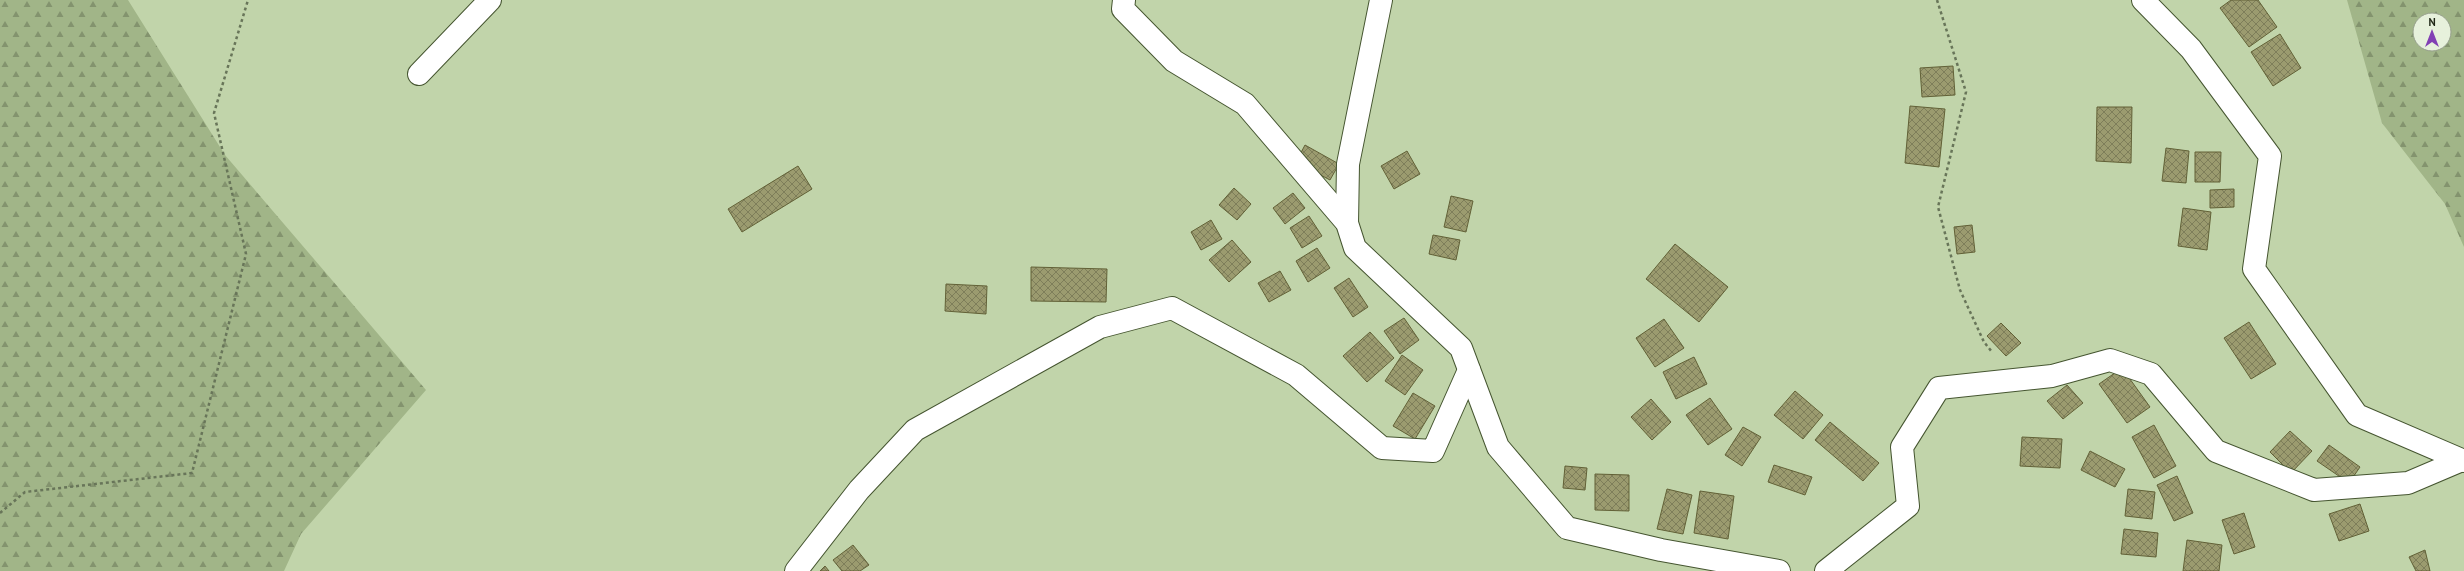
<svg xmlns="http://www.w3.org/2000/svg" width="2464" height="571" font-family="'PT Sans',sans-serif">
  <defs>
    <pattern id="forest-firs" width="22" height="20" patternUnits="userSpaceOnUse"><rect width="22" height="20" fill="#a1b588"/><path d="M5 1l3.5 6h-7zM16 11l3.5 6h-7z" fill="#83936e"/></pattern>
    <pattern id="building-cross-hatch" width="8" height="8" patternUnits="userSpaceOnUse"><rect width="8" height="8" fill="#9b9b6f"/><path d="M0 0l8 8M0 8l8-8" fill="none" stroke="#7e7e5a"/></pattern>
  </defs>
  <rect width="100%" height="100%" fill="#c1d4aa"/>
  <!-- forest -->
  <g fill="url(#forest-firs)" fill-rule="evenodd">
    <path d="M 0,0 L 128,0 L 225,155 L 426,390 L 301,534 L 284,571 L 0,571 Z"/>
    <path d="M 2347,0 L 2464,0 L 2464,247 L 2445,204 L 2382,123 ZM 2420,20 L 2444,20 L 2444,44 L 2420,44 Z"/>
  </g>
  <!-- building -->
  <g fill="url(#building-cross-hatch)" stroke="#626137">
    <path d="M 2231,0 L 2258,0 L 2277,27 L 2249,47 L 2220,8 Z"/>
    <path d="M 2280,34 L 2301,68 L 2273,86 L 2251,52 Z"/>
    <path d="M 1953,66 L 1955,95 L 1922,97 L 1920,68 Z"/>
    <path d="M 1910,106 L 1945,109 L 1939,167 L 1905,163 Z"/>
    <path d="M 2097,107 L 2132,107 L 2131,163 L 2096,161 Z"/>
    <path d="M 1305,145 L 1339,164 L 1330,180 L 1296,162 Z"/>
    <path d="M 2166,148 L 2189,151 L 2186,183 L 2162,181 Z"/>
    <path d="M 1407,151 L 1420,174 L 1394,189 L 1381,166 Z"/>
    <path d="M 2195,152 L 2221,152 L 2220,182 L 2195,182 Z"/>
    <path d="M 798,166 L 812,189 L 742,232 L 728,209 Z"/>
    <path d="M 1234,188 L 1251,204 L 1237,220 L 1219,205 Z"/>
    <path d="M 2234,189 L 2234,207 L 2210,208 L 2210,190 Z"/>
    <path d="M 1293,193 L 1305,208 L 1285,224 L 1273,208 Z"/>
    <path d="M 1451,196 L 1473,201 L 1466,232 L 1444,227 Z"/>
    <path d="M 2183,208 L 2211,212 L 2207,250 L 2178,246 Z"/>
    <path d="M 1309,216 L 1322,236 L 1302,248 L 1290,228 Z"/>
    <path d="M 1211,220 L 1222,239 L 1201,250 L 1191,232 Z"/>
    <path d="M 1972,225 L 1975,252 L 1957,254 L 1954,227 Z"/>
    <path d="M 1433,235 L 1460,240 L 1456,260 L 1429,254 Z"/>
    <path d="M 1232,240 L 1251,262 L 1229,282 L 1209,260 Z"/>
    <path d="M 1675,244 L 1728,287 L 1699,322 L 1646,279 Z"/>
    <path d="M 1317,248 L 1330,268 L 1308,282 L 1296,261 Z"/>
    <path d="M 1031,267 L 1107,269 L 1106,302 L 1031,301 Z"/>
    <path d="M 1280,271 L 1291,290 L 1269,302 L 1258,283 Z"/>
    <path d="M 1349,278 L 1368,307 L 1353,317 L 1334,288 Z"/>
    <path d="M 946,284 L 987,286 L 986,314 L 945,311 Z"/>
    <path d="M 1404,318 L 1419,340 L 1400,354 L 1384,331 Z"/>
    <path d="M 1664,319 L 1684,348 L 1655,367 L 1636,338 Z"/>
    <path d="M 2249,322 L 2276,364 L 2251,379 L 2224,338 Z"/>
    <path d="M 2001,323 L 2021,343 L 2006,356 L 1987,336 Z"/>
    <path d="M 1370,332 L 1394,358 L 1367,382 L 1343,356 Z"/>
    <path d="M 1402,355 L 1423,370 L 1405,395 L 1385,381 Z"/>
    <path d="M 1694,357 L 1707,384 L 1676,399 L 1663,372 Z"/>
    <path d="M 2122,368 L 2150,407 L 2127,423 L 2099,384 Z"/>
    <path d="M 2067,385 L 2083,403 L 2063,419 L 2047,401 Z"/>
    <path d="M 1795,391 L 1823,415 L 1803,439 L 1774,415 Z"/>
    <path d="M 1413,393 L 1435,406 L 1415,439 L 1393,426 Z"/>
    <path d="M 1710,398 L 1732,429 L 1708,445 L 1686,415 Z"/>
    <path d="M 1651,399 L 1671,422 L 1652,440 L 1631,417 Z"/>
    <path d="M 1830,422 L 1879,463 L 1863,481 L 1815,440 Z"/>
    <path d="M 2154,425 L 2176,466 L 2154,478 L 2132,437 Z"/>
    <path d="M 1743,427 L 1761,437 L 1742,466 L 1725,455 Z"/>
    <path d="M 2290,431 L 2312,451 L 2291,473 L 2270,452 Z"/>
    <path d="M 2022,437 L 2062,439 L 2060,468 L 2020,466 Z"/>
    <path d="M 2329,445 L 2360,467 L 2349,483 L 2317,461 Z"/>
    <path d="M 2090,451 L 2125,469 L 2115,487 L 2081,470 Z"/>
    <path d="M 1774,465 L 1812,477 L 1805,495 L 1768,482 Z"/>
    <path d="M 1565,466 L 1587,468 L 1585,490 L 1563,488 Z"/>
    <path d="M 1595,474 L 1629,475 L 1629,511 L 1595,510 Z"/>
    <path d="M 2177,476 L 2193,513 L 2174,521 L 2157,485 Z"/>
    <path d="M 1667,489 L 1692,495 L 1683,534 L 1657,529 Z"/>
    <path d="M 2128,489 L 2155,492 L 2152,519 L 2125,516 Z"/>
    <path d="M 1700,491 L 1734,496 L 1728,539 L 1694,533 Z"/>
    <path d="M 2360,504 L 2369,531 L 2339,541 L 2329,514 Z"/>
    <path d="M 2244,513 L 2255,547 L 2234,554 L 2222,520 Z"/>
    <path d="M 2124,529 L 2158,533 L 2156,557 L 2121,554 Z"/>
    <path d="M 2187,540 L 2222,545 L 2219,571 L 2183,571 Z"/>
    <path d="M 853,545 L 869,565 L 860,571 L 842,571 L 833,560 Z"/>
    <path d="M 2425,550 L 2430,571 L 2416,571 L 2409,557 Z"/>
    <path d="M 825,566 L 829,571 L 820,571 Z"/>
  </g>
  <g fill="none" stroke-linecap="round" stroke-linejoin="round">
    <!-- street casing -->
    <g stroke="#455530" stroke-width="24">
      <g id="street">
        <path d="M 1124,0 L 1123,9 L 1174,61 L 1245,104 L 1347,223 L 1355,248 L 1461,348 L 1498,447 L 1567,528 L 1661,550 L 1779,571"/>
        <path d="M 2143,0 L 2191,49 L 2270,156 L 2254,269 L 2357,415 L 2464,461"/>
        <path d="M 419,74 L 490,0"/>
        <path d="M 1347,223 L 1348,164 L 1381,0"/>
        <path d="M 796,571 L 859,490 L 915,430 L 1100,327 L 1172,308 L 1296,375 L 1382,448 L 1433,451 L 1469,370"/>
        <path d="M 1826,571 L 1908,506 L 1902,447 L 1939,388 L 2052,376 L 2110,360 L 2151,374 L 2216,451 L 2314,490 L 2408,483 L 2462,460"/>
      </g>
    </g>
    <!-- path -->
    <g stroke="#687559" stroke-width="2.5" stroke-dasharray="3 3" stroke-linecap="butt">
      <path d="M 1937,0 L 1966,92 L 1938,207 L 1960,290 L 1984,342 L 1992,352"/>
      <path d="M 0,513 L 25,492 L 192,473 L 246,254 L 214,113 L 248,0"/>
    </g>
    <!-- street -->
    <use href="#street" stroke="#fff" stroke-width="22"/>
  </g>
  <!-- north arrow -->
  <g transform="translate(2432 32)"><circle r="19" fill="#e7f1dc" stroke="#97a08d"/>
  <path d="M0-3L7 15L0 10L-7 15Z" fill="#8240b4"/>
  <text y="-6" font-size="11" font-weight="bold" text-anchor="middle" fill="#1f2616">N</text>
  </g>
</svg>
